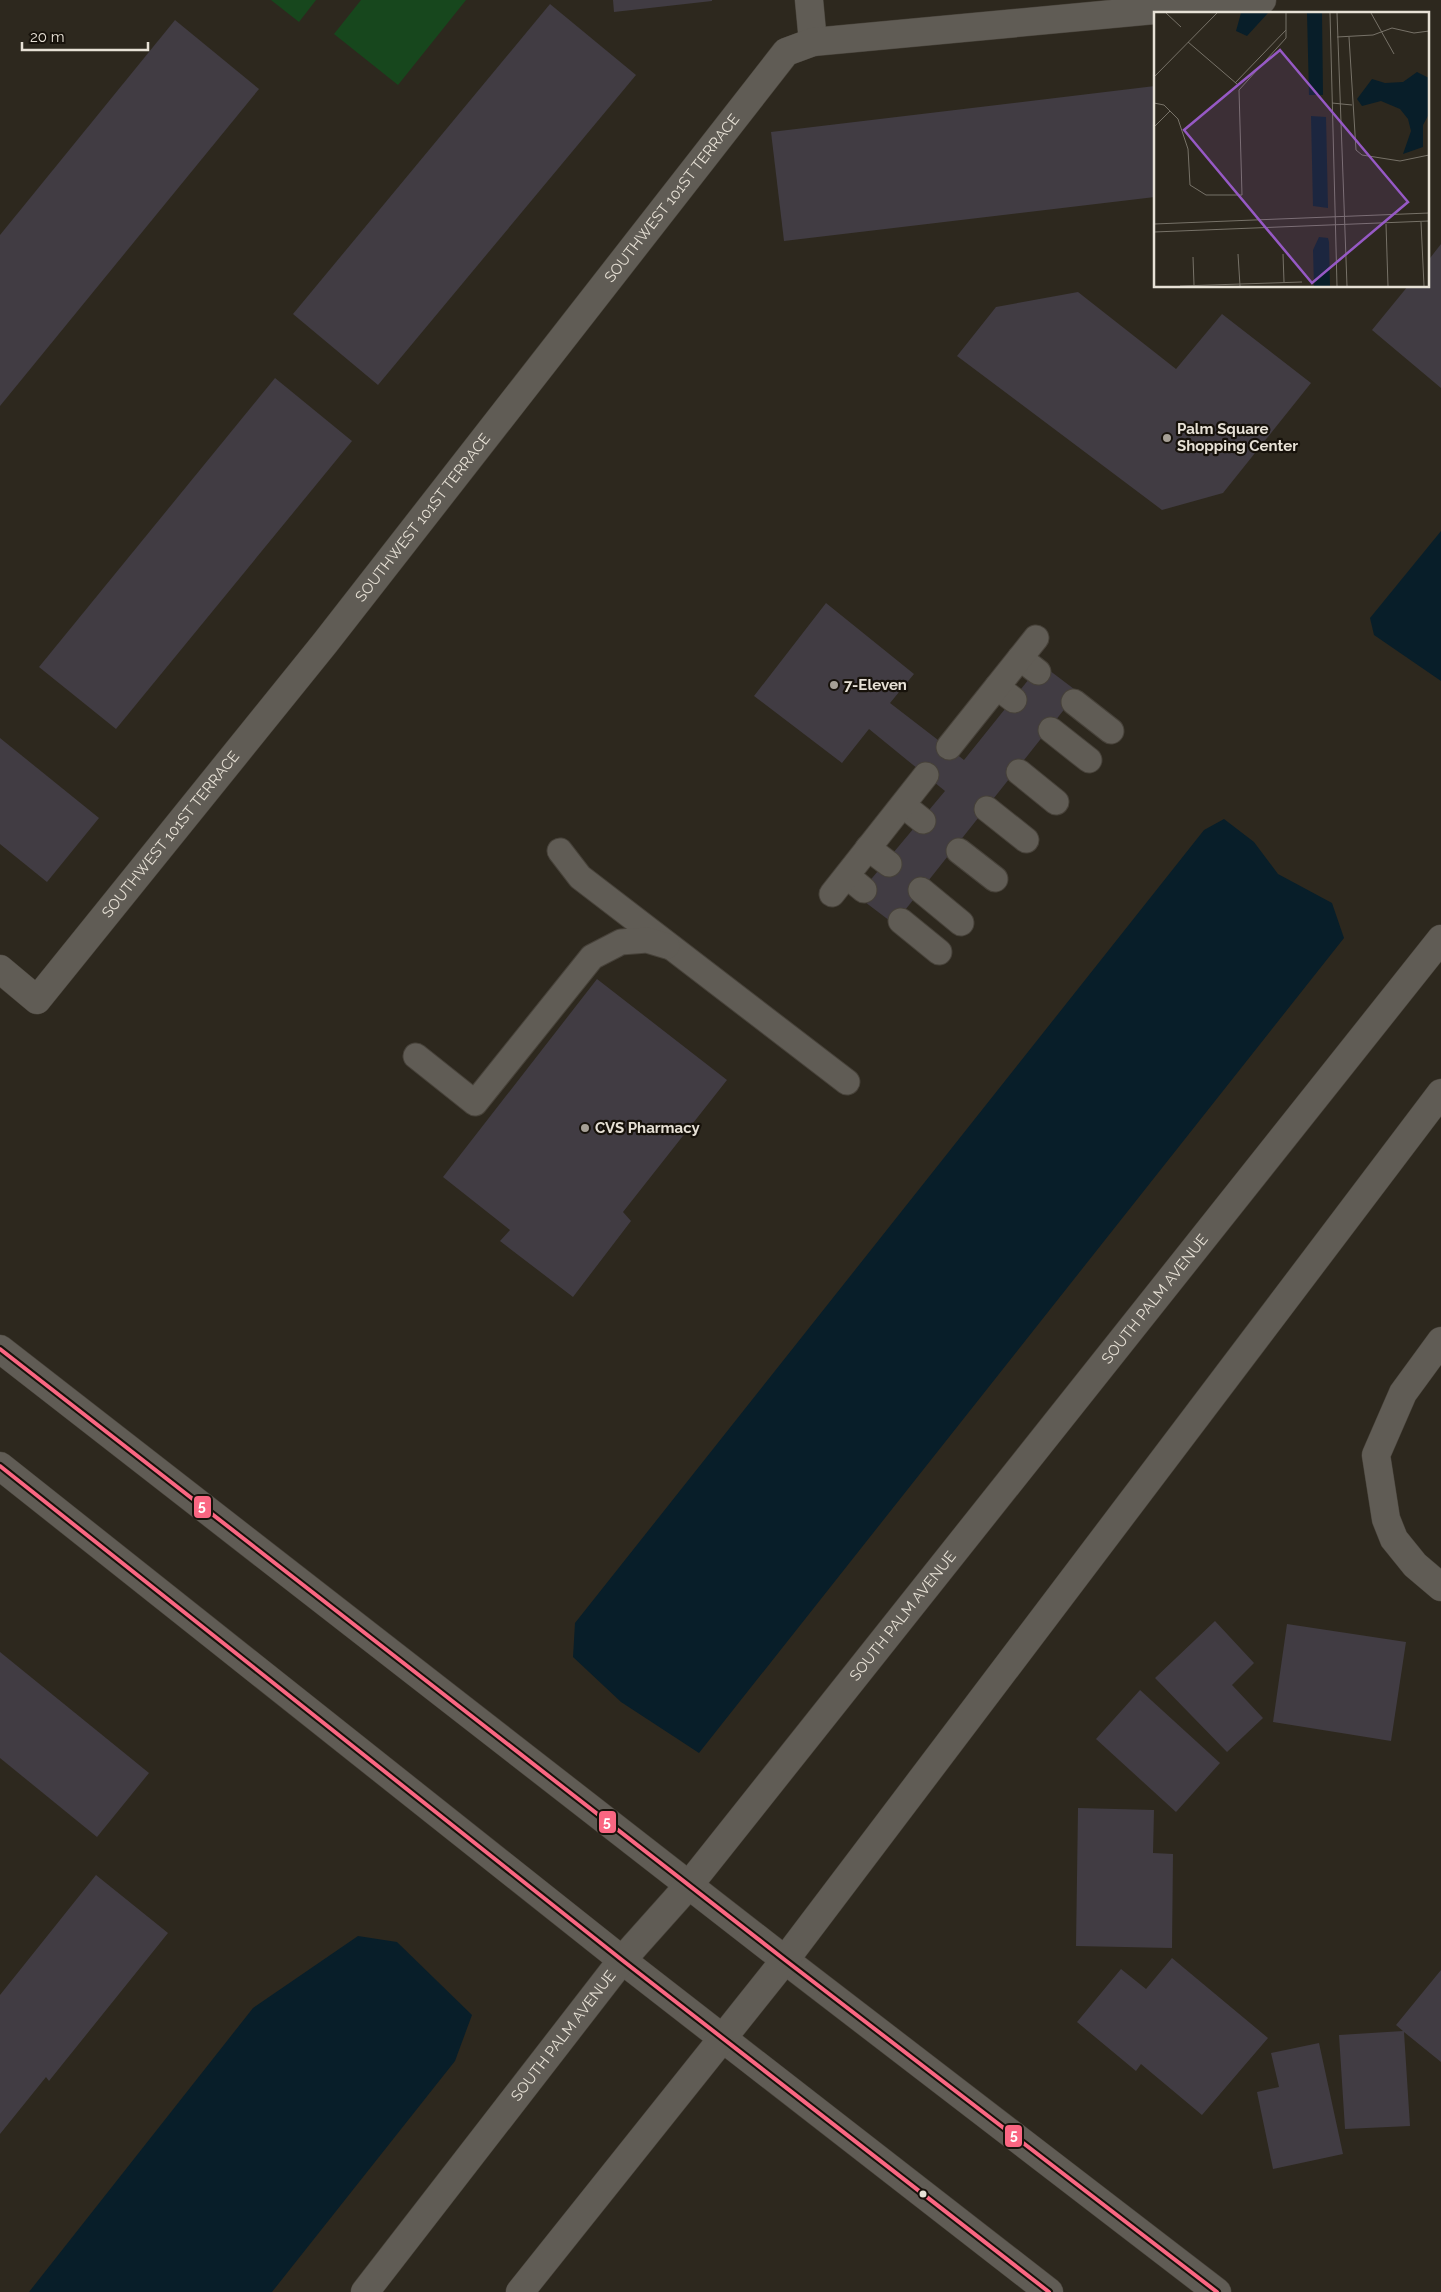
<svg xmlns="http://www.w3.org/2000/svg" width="1441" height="2292" font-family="Raleway,sans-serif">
  <rect width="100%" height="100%" fill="#2d281e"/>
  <!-- green -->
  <g fill="#17471d">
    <path d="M 271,0 L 316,0 L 299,22 Z"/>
    <path d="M 361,0 L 466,0 L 398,85 L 334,34 Z"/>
  </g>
  <!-- water -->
  <g fill="#081e29">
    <path d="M 1441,531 L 1441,681 L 1374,635 L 1370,618 Z"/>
    <path d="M 1224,819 L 1254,842 L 1278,874 L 1332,903 L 1344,938 L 699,1753 L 621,1702 L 573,1657 L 575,1623 L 1204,830 Z"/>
    <path d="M 358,1936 L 397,1942 L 472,2015 L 455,2061 L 272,2292 L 29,2292 L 253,2008 Z"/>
  </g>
  <!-- building -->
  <g fill="#413c43">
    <path d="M 613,0 L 712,0 L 712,1 L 614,12 Z"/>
    <path d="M 550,4 L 636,75 L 378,385 L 293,314 Z"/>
    <path d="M 175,20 L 259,89 L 0,406 L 0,235 Z"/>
    <path d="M 1155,86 L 1155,197 L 784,241 L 771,132 Z"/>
    <path d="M 1441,244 L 1441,388 L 1372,330 L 1408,286 L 1427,286 L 1427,262 Z"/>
    <path d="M 1078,292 L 1176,369 L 1222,314 L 1311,383 L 1223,493 L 1162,510 L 957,356 L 996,307 Z"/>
    <path d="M 275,378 L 352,441 L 116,729 L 39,667 Z"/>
    <path d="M 826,603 L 914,674 L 890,703 L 964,760 L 1041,664 L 1078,692 L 894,924 L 857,896 L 945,791 L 869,729 L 842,763 L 754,696 Z"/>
    <path d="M 0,738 L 99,818 L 47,882 L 0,844 Z"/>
    <path d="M 597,979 L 727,1080 L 623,1212 L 631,1221 L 573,1297 L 500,1241 L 510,1230 L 443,1177 Z"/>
    <path d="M 1215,1621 L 1254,1663 L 1232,1685 L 1263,1718 L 1227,1752 L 1155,1678 Z"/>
    <path d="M 1287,1624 L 1406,1642 L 1391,1741 L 1273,1722 Z"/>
    <path d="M 0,1652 L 149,1773 L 97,1837 L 0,1758 Z"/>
    <path d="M 1140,1690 L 1220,1763 L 1176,1812 L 1096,1739 Z"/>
    <path d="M 1078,1808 L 1154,1810 L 1153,1853 L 1173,1854 L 1172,1948 L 1076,1946 Z"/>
    <path d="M 96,1875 L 168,1933 L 49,2081 L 46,2077 L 0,2134 L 0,1995 Z"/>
    <path d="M 1172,1958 L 1268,2038 L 1202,2115 L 1141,2064 L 1136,2071 L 1077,2022 L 1121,1969 L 1146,1989 Z"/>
    <path d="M 1441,1970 L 1441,2062 L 1404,2032 L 1410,2126 L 1345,2129 L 1339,2035 L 1403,2031 L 1396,2025 Z"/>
    <path d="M 1319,2043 L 1343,2154 L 1273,2169 L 1257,2092 L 1279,2087 L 1271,2053 Z"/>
  </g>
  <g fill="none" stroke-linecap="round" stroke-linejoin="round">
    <!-- lane casing -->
    <g stroke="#47423a" stroke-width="27">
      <g id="lane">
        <path d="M 1020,658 L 1038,672"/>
        <path d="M 997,687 L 1014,700"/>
        <path d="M 1074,702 L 1111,731"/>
        <path d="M 1051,730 L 1089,760"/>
        <path d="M 949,747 L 1036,638"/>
        <path d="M 1019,772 L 1056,802"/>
        <path d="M 903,805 L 923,821"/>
        <path d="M 987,809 L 1026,840"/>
        <path d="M 868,848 L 889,864"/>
        <path d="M 560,851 L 580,877 L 847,1082"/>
        <path d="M 959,851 L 995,879"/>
        <path d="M 847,876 L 864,890"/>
        <path d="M 921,890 L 961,923"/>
        <path d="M 832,894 L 926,775"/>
        <path d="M 901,921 L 939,952"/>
        <path d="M 416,1056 L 475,1103 L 592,957 L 621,942 L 647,940 L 667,946"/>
      </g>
    </g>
    <!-- street casing -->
    <g stroke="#47423a" stroke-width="29">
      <g id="street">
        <path d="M 809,0 L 813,42"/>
        <path id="s1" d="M 0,969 L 37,1000 L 325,643 L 786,52 L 813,42 L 1262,0"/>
        <path d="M 1441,1341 L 1403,1393 L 1376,1455 L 1386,1519 L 1394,1539 L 1415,1565 L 1441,1587"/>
      </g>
    </g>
    <!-- secondary casing -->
    <g stroke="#47423a" stroke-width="29">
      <g id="secondary">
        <path d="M 0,1349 L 785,1960 L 1217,2292"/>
        <path d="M 0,1466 L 622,1960 L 1049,2292"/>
        <path id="s2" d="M 365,2292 L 622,1960 L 689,1885 L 1441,939"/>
        <path d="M 520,2292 L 785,1960 L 1441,1093"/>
      </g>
    </g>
    <!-- lane -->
    <use href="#lane" stroke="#605c55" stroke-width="25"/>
    <!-- street -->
    <use href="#street" stroke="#605c55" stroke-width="28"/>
    <!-- secondary -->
    <use href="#secondary" stroke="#605c55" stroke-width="28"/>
    <!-- bus-1 casing -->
    <g stroke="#17120b" stroke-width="8">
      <g id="bus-1">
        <path d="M 0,1349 L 785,1960 L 1217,2292"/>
        <path d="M 0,1466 L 622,1960 L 1049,2292"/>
      </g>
    </g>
    <!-- bus-1 -->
    <use href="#bus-1" stroke="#fa6682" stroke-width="4"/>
  </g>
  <!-- markers -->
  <g fill="#a6a096" stroke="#17120b" stroke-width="2">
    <circle cx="1167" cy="438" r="5"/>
    <circle cx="834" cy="685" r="5"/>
    <circle cx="585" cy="1128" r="5"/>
  </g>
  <circle fill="#e7e1d6" stroke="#17120b" stroke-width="2" cx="923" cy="2194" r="4.5"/>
  <g text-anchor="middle" stroke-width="4.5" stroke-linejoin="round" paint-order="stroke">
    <!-- street labels -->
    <g font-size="15" fill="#e7e1d6" stroke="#17120b">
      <text dy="5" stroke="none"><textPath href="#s1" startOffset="1071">SOUTHWEST 101ST TERRACE</textPath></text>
      <text dy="5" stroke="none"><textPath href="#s1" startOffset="666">SOUTHWEST 101ST TERRACE</textPath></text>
      <text dy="5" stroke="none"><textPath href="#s1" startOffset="261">SOUTHWEST 101ST TERRACE</textPath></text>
      <text dy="5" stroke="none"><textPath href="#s2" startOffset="1269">SOUTH PALM AVENUE</textPath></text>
      <text dy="5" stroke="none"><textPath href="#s2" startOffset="864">SOUTH PALM AVENUE</textPath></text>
      <text dy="5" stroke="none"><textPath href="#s2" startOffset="324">SOUTH PALM AVENUE</textPath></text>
    </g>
    <!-- poi labels -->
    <g font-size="15" font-weight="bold" fill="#e7e1d6" stroke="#17120b" text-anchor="start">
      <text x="1177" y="434">Palm Square<tspan x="1177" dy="17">Shopping Center</tspan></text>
      <text x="844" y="690">7-Eleven</text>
      <text x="595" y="1133">CVS Pharmacy</text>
    </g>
  </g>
  <!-- overview -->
  <g transform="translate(1154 12)">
    <rect width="275" height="275" fill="#2d281e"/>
    <path d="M 87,1 L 114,1 L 93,24 L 82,19 ZM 153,1 L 168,1 L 169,83 L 155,83 ZM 263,60 L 275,66 L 275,102 L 269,113 L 269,135 L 249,142 L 257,119 L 254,107 L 246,97 L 227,89 L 208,94 L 203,87 L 218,67 L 231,71 L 249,70 ZM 157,104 L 172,105 L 174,196 L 159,194 ZM 165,225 L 174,226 L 175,230 L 176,274 L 160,274 L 159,238 Z" fill="#081e29"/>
    <path fill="none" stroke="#777268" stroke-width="1" d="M 12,1 L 27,15M 176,1 L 183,274M 183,1 L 193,274M 217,1 L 240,42M 183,25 L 219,23 L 238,16 L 260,21 L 275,19M 195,25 L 202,138 L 208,143 L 246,149 L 275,143M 34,30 L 83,72M 0,65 L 63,1M 81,71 L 132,18M 0,91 L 10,93 L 24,107 L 34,137 L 36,173 L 52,183 L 88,183 L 85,78 L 132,26 L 132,1M 178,91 L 198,93M 0,115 L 16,99M 267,210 L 270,274M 0,212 L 275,201M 232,212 L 234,274M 0,220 L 275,209M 84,242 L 86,274M 129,242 L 130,270M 39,245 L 40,273M 26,274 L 148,270"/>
    <path fill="#9659c5" fill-opacity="0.15" stroke="#9659c5" stroke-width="2.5" d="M 126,38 L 254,190 L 158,271 L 30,118 Z"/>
    <rect width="275" height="275" fill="none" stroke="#e7e1d6" stroke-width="2.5"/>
  </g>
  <g stroke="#17120b" stroke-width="2">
    <rect x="193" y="1495" width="19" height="24" rx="5" fill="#fa6682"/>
    <rect x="598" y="1810" width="19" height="24" rx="5" fill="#fa6682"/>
    <rect x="1004" y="2124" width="19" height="24" rx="5" fill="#fa6682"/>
  </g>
  <g font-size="14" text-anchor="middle" font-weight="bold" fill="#fff">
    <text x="202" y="1511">5</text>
    <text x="607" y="1827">5</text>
    <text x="1014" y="2140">5</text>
  </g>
  <!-- scale -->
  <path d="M22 42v8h126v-8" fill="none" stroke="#e7e1d6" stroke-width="2.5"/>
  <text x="30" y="42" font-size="15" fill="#e7e1d6" stroke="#17120b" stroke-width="4" paint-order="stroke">20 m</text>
</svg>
